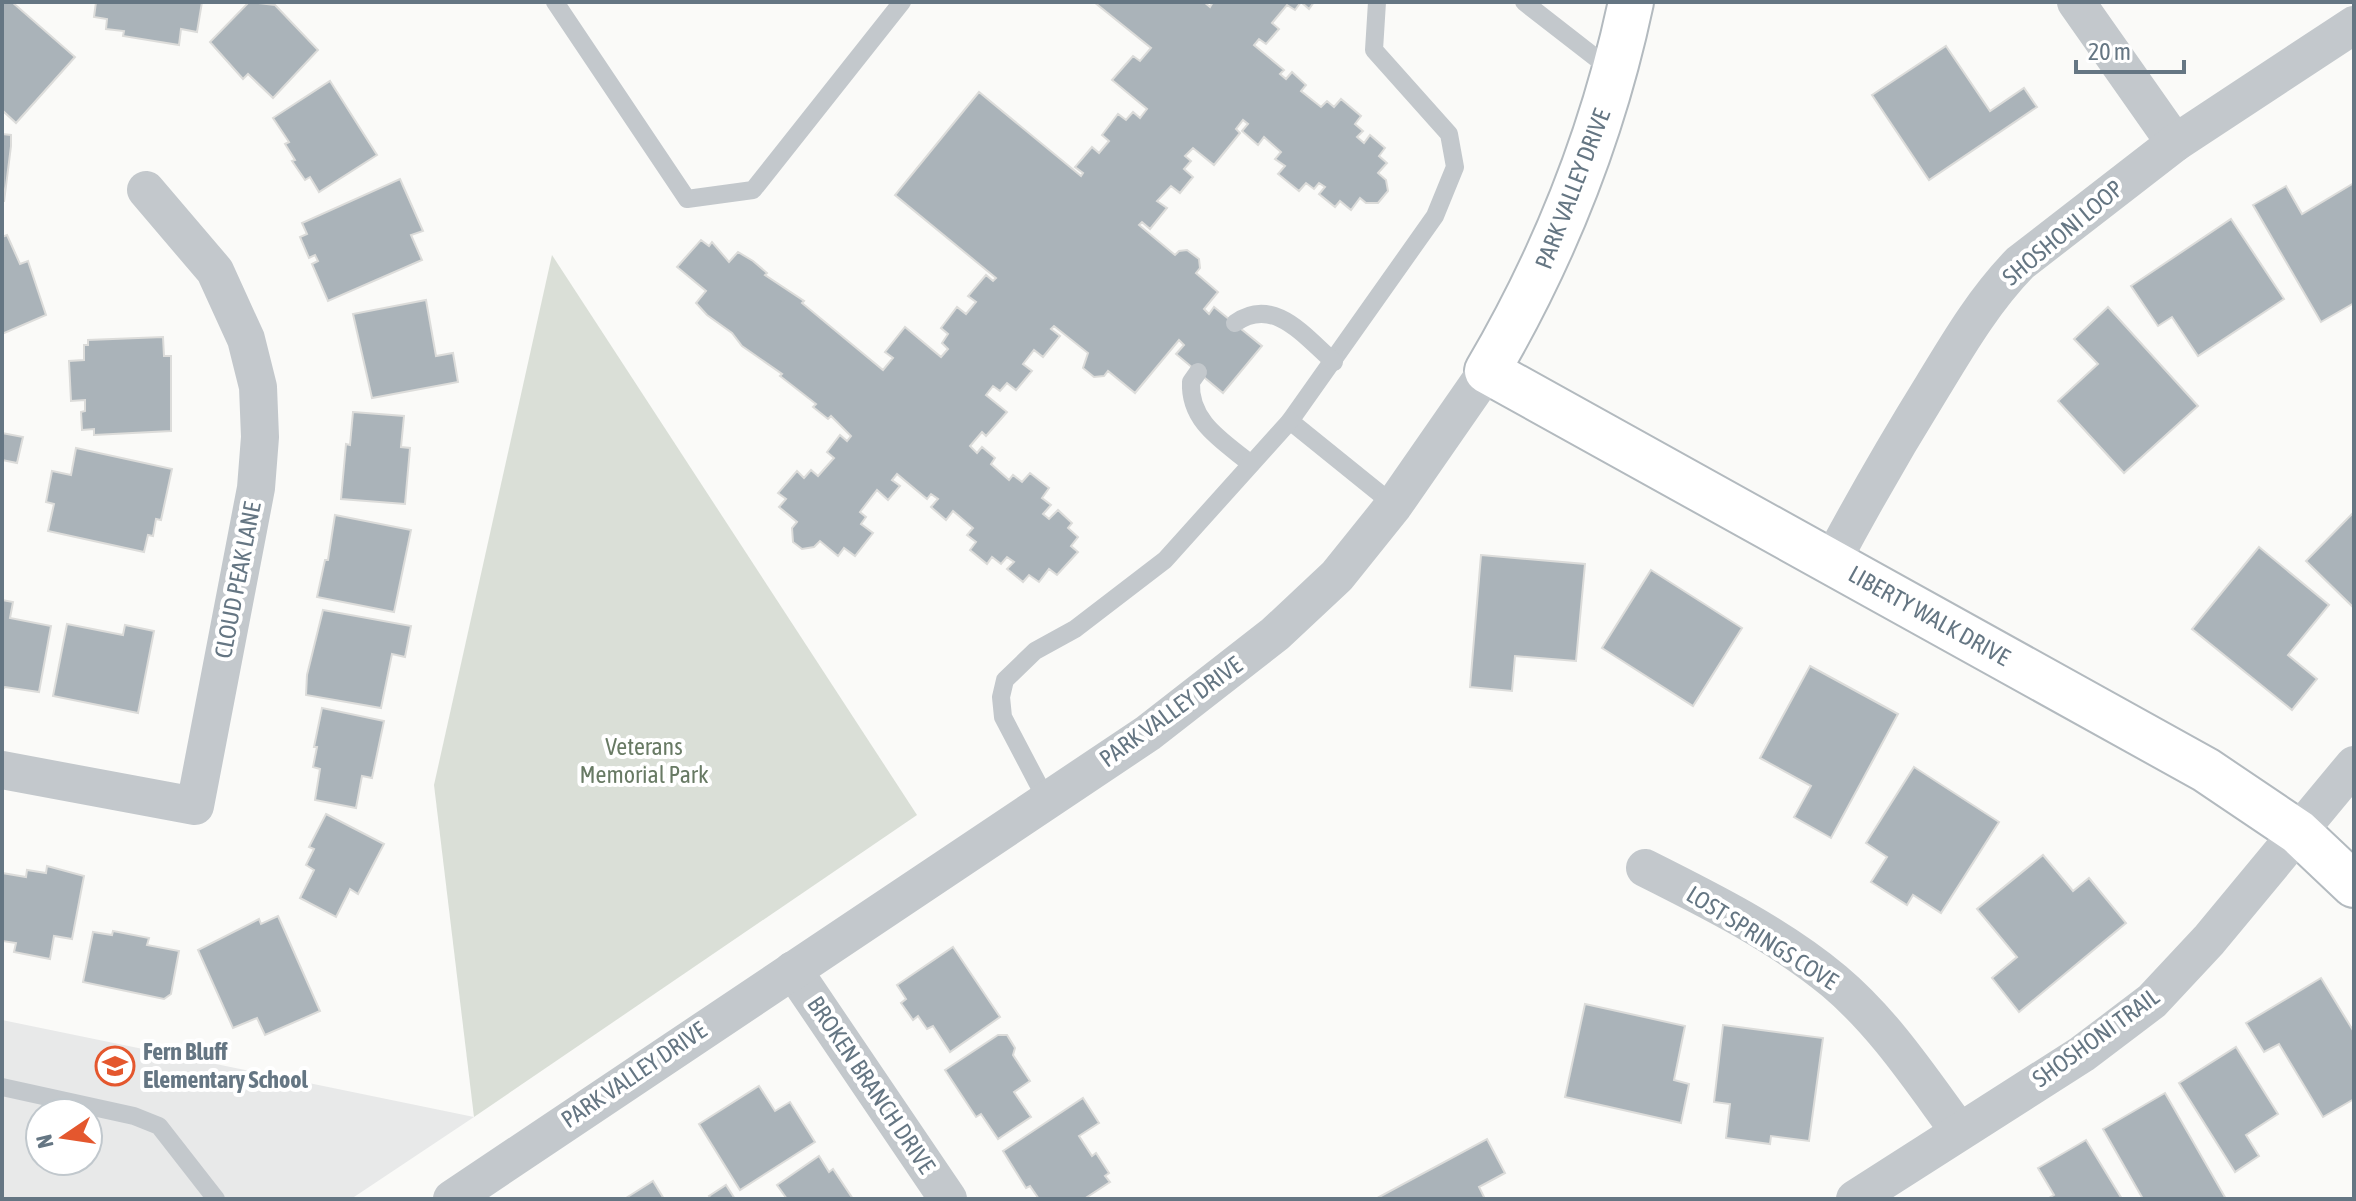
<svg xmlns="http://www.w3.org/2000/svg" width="2356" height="1201" font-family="'Asap Condensed',sans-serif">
  <rect width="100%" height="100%" fill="#fafaf8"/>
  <!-- built -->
  <path fill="#e8e9e9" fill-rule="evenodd" d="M 2,1020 L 474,1117 L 351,1199 L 2,1199 ZM 40,1113 L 88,1113 L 88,1161 L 40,1161 Z"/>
  <!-- green -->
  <path fill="#dadfd7" d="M 552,255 L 917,815 L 474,1117 L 434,785 Z"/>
  <!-- building -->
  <g fill="#aab3b9" stroke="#dcdcda" stroke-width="2">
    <path d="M 2,2 L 12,2 L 75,57 L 16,123 L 2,110 Z"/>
    <path d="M 96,2 L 202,2 L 197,32 L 181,29 L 179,45 L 123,36 L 124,31 L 106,29 L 107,19 L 94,17 Z"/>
    <path d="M 249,2 L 275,5 L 318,50 L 273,98 L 248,74 L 243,79 L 210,42 Z"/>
    <path d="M 1094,2 L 1204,2 L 1210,7 L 1213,2 L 1314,2 L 1309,9 L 1301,2 L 1295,10 L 1287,5 L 1272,23 L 1279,29 L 1266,44 L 1259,39 L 1254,45 L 1284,70 L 1280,74 L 1286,79 L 1292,72 L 1306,85 L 1301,91 L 1321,107 L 1327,101 L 1334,107 L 1341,99 L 1361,116 L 1355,124 L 1363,131 L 1357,137 L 1364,143 L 1370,135 L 1385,148 L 1379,156 L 1387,163 L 1378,173 L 1386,180 L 1388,191 L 1378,203 L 1366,203 L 1360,198 L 1351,210 L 1340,201 L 1335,207 L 1319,194 L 1325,187 L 1319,183 L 1314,189 L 1306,183 L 1299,191 L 1278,174 L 1285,166 L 1275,159 L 1281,152 L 1264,137 L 1258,145 L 1242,131 L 1248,124 L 1243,120 L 1236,129 L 1240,133 L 1214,165 L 1193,148 L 1185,156 L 1191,161 L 1184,169 L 1193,177 L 1180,193 L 1171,186 L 1157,201 L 1167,208 L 1150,229 L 1142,222 L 1139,225 L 1175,255 L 1179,251 L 1187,250 L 1199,259 L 1200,268 L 1196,273 L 1218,292 L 1204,309 L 1209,314 L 1214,307 L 1262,346 L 1223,393 L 1176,354 L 1184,345 L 1179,340 L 1135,393 L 1108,371 L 1104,376 L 1094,377 L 1083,368 L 1088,353 L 1054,326 L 1051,329 L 1060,336 L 1043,357 L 1034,350 L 1023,364 L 1032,371 L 1016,390 L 1007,383 L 1000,391 L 993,386 L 986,395 L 1007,412 L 986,436 L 982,432 L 970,446 L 977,453 L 982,447 L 995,458 L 991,464 L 1009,480 L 1013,475 L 1022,482 L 1030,473 L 1049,488 L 1042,498 L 1051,505 L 1043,514 L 1049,519 L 1058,510 L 1072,523 L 1068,528 L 1078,537 L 1071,546 L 1078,552 L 1057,575 L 1049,569 L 1039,582 L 1029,575 L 1023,582 L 1007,569 L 1014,562 L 1007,557 L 1001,564 L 992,557 L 987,564 L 970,550 L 976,542 L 967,535 L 973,528 L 953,511 L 946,520 L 931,507 L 938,499 L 931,494 L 927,499 L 897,474 L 892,480 L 900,486 L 888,500 L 877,490 L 860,512 L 866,517 L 861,524 L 873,533 L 855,556 L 844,548 L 838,556 L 820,541 L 814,547 L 802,549 L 793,542 L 792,528 L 797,522 L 779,507 L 786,499 L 778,493 L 797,471 L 804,478 L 811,470 L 818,476 L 834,458 L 827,452 L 840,435 L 847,441 L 851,436 L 831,416 L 828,419 L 813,407 L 816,404 L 780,376 L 782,374 L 742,346 L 732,333 L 707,315 L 696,303 L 706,291 L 677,267 L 701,240 L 709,246 L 712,242 L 729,262 L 738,252 L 753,261 L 767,273 L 765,275 L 804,301 L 802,303 L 883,370 L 893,358 L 885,352 L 905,327 L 941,357 L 948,349 L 942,343 L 948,334 L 941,328 L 957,307 L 966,314 L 976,302 L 968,296 L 986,275 L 993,281 L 996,278 L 895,195 L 979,92 L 1081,176 L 1083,173 L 1075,167 L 1092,147 L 1099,153 L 1109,141 L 1102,135 L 1118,114 L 1126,120 L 1133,112 L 1140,118 L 1147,109 L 1112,80 L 1133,56 L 1140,61 L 1151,48 Z"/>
    <path d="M 1946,46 L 1990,111 L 2024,88 L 2037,107 L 1929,180 L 1872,95 Z"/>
    <path d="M 330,81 L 377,155 L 319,192 L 310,177 L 305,180 L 292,161 L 295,160 L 285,144 L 289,142 L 273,118 Z"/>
    <path d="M 2,134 L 11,135 L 11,146 L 4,202 Z"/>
    <path d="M 400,179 L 423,231 L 411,235 L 422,260 L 328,301 L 312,264 L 318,261 L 315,255 L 309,258 L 300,237 L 307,234 L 302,223 Z"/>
    <path d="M 2354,183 L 2354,303 L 2321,322 L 2253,205 L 2286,186 L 2302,214 Z"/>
    <path d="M 2231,219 L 2284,299 L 2198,356 L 2172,317 L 2158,326 L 2131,286 Z"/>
    <path d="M 7,235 L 20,264 L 28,261 L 46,315 L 2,334 L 2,237 Z"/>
    <path d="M 426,300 L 436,356 L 453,353 L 458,382 L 372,398 L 353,314 Z"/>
    <path d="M 2108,307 L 2198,406 L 2124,473 L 2058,401 L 2098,364 L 2074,339 Z"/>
    <path d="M 163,337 L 164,356 L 171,356 L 171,431 L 94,435 L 94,429 L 82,430 L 81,412 L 85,411 L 85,400 L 71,401 L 69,361 L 84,360 L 84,345 L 88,345 L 88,340 Z"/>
    <path d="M 353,412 L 404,416 L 401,447 L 410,448 L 405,504 L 341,499 L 346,444 L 350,445 Z"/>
    <path d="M 2,433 L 23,437 L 17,463 L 2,460 Z"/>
    <path d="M 76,448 L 172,469 L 161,520 L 156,519 L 153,536 L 148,535 L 144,552 L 48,531 L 54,504 L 46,502 L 52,471 L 71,475 Z"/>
    <path d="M 2354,512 L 2354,608 L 2306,561 Z"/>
    <path d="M 335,515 L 411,530 L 394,612 L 317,597 L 325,560 L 328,560 Z"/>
    <path d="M 2259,547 L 2329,605 L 2288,655 L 2317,679 L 2292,710 L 2192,629 Z"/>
    <path d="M 1481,555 L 1585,564 L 1576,661 L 1515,656 L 1512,691 L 1470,687 Z"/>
    <path d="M 1651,570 L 1742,628 L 1693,706 L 1602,648 Z"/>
    <path d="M 2,600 L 13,602 L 10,618 L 51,626 L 39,692 L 5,687 L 2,690 Z"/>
    <path d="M 323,610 L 411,626 L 405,657 L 392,654 L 381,708 L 306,695 L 307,675 Z"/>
    <path d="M 67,624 L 123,635 L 125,625 L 154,631 L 138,713 L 53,696 Z"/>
    <path d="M 1810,666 L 1898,714 L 1831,838 L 1794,817 L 1811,786 L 1760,758 Z"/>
    <path d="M 322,708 L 384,721 L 372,778 L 362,776 L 356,808 L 315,800 L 320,769 L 313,767 L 317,747 L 314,747 Z"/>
    <path d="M 1914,767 L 1999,822 L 1941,913 L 1913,895 L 1907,905 L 1871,882 L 1887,857 L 1866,843 Z"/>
    <path d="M 326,814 L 384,844 L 358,894 L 350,889 L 336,917 L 300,898 L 314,870 L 306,865 L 314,849 L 309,847 Z"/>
    <path d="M 2043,855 L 2073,891 L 2089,878 L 2126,923 L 2019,1012 L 1992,978 L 2017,957 L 1977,909 Z"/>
    <path d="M 47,866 L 84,876 L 72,939 L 54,936 L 50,959 L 14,952 L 16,943 L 2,941 L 2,873 L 26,877 L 27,870 L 46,873 Z"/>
    <path d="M 278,916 L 320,1011 L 265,1035 L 257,1018 L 233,1028 L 198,950 L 259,919 L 261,924 Z"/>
    <path d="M 113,931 L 149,938 L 147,945 L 179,951 L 171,994 L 164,999 L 83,982 L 93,932 L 112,935 Z"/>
    <path d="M 953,947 L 1000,1017 L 950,1052 L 933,1026 L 927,1029 L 918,1016 L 913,1020 L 901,1003 L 906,999 L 897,985 Z"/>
    <path d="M 2321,978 L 2354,1032 L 2354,1099 L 2323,1117 L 2279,1044 L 2264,1052 L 2246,1023 Z"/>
    <path d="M 1585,1004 L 1685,1026 L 1674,1080 L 1689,1084 L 1681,1123 L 1565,1097 Z"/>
    <path d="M 1723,1025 L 1823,1038 L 1809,1141 L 1771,1136 L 1770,1144 L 1726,1138 L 1730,1104 L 1714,1102 Z"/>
    <path d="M 998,1035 L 1007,1035 L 1015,1048 L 1013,1055 L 1030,1081 L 1014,1092 L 1031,1117 L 998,1139 L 981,1114 L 976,1117 L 945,1070 Z"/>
    <path d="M 2236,1047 L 2278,1114 L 2246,1135 L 2259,1156 L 2235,1172 L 2179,1083 Z"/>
    <path d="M 759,1086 L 775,1111 L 790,1102 L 815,1142 L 740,1190 L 699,1124 Z"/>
    <path d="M 2165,1093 L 2226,1199 L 2143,1199 L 2103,1129 Z"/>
    <path d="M 1083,1098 L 1099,1123 L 1079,1136 L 1092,1156 L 1096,1153 L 1109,1173 L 1105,1176 L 1110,1182 L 1084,1199 L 1039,1199 L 1030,1186 L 1026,1188 L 1003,1151 Z"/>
    <path d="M 1487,1139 L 1505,1173 L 1479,1187 L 1485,1199 L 1381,1199 L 1379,1197 Z"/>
    <path d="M 2086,1140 L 2122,1199 L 2047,1199 L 2054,1195 L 2038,1168 Z"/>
    <path d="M 819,1156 L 829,1172 L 833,1169 L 853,1199 L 787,1199 L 777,1185 Z"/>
    <path d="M 653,1181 L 664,1199 L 624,1199 L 626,1198 Z"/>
    <path d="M 726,1185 L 735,1199 L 711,1199 L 709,1196 Z"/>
  </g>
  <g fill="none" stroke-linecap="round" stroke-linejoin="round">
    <!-- secondary casing -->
    <g stroke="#b3babf" stroke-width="48">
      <path id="secondary" d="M 1631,2 C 1603,134 1555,255 1487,371 L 2206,770 L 2298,832 L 2354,885"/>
    </g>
    <!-- lane -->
    <g stroke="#c3c8cc" stroke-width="18">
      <path d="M 555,2 L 687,199 L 753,190 L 902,2"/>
      <path d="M 1377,2 L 1374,50 L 1449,134 L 1455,167 L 1435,216 L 1290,421 L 1394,505"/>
      <path d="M 1524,2 L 1614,72"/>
      <path d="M 1235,323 C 1274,295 1305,337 1334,362"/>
      <path d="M 1198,372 L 1191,382 C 1189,422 1223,441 1251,464"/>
      <path d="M 1047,801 L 1003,717 L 1001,697 L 1005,680 L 1035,651 L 1075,629 L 1165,560 L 1290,421"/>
      <path d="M 2,1087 L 134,1116 L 159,1126 L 216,1199"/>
    </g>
    <!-- street -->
    <g stroke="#c3c8cc" stroke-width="38">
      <path d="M 2076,2 L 2175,143"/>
      <path d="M 1832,561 C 1864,501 1898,442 1934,384 C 1960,341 1985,299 2020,263 L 2175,143 L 2354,25"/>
      <path d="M 2,770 L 195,806 L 256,488 L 260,437 L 258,387 L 246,339 L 215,271 L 146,190"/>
      <path d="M 1645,868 C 1709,900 1779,935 1834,981 C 1884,1023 1920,1078 1959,1131"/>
      <path d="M 793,970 L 948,1199"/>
      <path d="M 452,1199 L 1148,733 L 1275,634 L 1337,576 L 1394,505 L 1487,371"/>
      <path d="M 1855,1199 L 2082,1054 L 2152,1001 L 2209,940 L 2354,765"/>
    </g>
    <!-- secondary -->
    <use href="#secondary" stroke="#fff" stroke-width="44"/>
  </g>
  <!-- icons -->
  <defs>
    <g id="school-ring" transform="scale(2)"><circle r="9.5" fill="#fff" stroke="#e4572e" stroke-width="1.5"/><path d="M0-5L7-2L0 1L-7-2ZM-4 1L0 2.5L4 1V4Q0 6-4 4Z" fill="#e4572e"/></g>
  </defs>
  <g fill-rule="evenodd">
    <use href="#school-ring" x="115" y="1066"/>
  </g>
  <g text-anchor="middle" stroke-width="8" stroke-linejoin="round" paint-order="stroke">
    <!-- street labels -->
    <g font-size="24" fill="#657683" stroke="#fff">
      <text transform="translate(1573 189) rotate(-69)" y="8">PARK VALLEY DRIVE</text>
      <text transform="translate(2063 233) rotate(-40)" y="8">SHOSHONI LOOP</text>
      <text transform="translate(238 580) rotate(-79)" y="8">CLOUD PEAK LANE</text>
      <text transform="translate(1929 616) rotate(29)" y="8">LIBERTY WALK DRIVE</text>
      <text transform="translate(1171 712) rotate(-36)" y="8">PARK VALLEY DRIVE</text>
      <text transform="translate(1762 938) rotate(32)" y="8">LOST SPRINGS COVE</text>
      <text transform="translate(2096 1038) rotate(-36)" y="8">SHOSHONI TRAIL</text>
      <text transform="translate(634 1075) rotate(-34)" y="8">PARK VALLEY DRIVE</text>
      <text transform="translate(871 1085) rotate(56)" y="8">BROKEN BRANCH DRIVE</text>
    </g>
    <!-- park labels -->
    <g font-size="24" fill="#687a64" stroke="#fff">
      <text x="644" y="755">Veterans<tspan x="644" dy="28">Memorial Park</tspan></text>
    </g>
    <!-- poi labels -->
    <g font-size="24" font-weight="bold" fill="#657683" stroke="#fff" text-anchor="start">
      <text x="143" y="1060">Fern Bluff<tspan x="143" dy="28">Elementary School</tspan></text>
    </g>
  </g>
  <!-- border -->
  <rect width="2356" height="1201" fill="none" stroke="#657683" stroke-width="8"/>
  <!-- north arrow -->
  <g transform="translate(64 1137) rotate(257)"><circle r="38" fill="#ffffff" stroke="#c1c8cd" stroke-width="2"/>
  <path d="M0-6L14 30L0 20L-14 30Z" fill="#e4572e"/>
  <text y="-12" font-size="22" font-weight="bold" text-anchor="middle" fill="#657683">N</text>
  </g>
  <!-- scale -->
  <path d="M2076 60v12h108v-12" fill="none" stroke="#657683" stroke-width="4"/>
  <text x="2088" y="60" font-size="24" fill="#657683" stroke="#ffffff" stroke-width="6" paint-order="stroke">20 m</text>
</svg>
